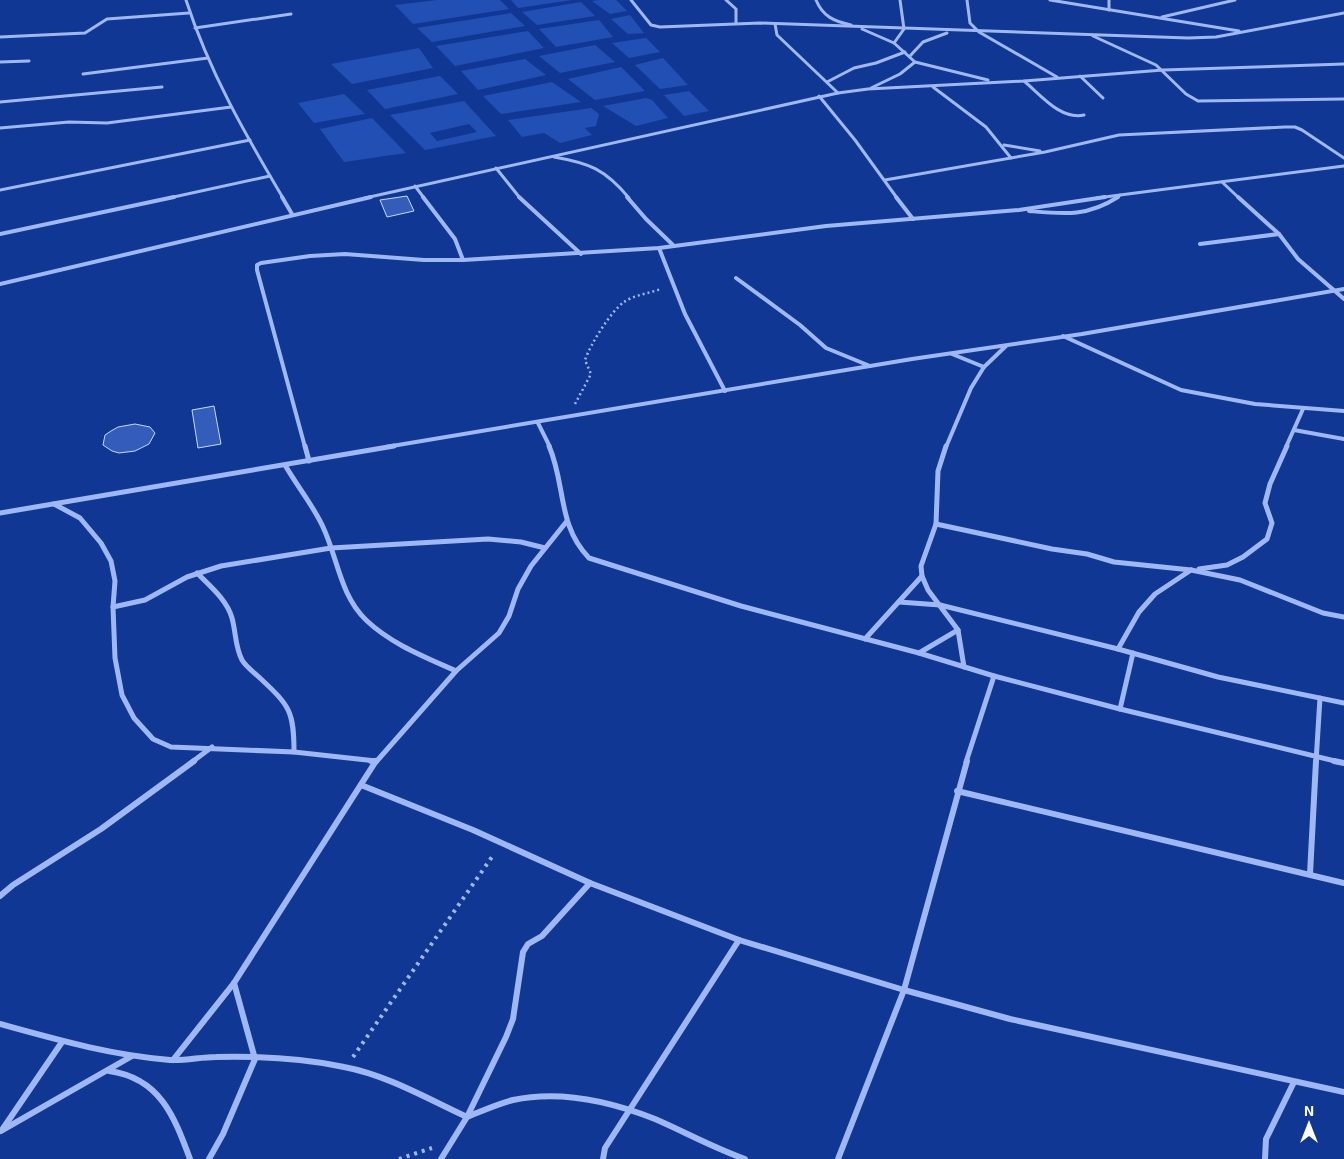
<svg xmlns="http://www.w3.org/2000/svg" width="1344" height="1159" font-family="'Exo 2',sans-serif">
  <rect width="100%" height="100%" fill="#113794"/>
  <!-- green -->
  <g fill="#224fb3" fill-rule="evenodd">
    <path d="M 437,0 L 500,0 L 509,9 L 413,24 L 395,5 Z"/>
    <path d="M 511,0 L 572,0 L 518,8 Z"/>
    <path d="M 599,0 L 616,0 L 627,11 L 610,14 L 592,1 Z"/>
    <path d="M 581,2 L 595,16 L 537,25 L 522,12 Z"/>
    <path d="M 511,13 L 525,26 L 432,42 L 417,28 Z"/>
    <path d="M 630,15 L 644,33 L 628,34 L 611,19 Z"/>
    <path d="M 599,20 L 613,37 L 556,47 L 539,29 Z"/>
    <path d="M 528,31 L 544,48 L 455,66 L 436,46 Z"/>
    <path d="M 646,38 L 660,52 L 629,58 L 612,43 Z"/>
    <path d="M 595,45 L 615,62 L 560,73 L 539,56 Z"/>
    <path d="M 419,48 L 433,68 L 352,84 L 331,64 Z"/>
    <path d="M 663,58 L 688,85 L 660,89 L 635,65 Z"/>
    <path d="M 525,59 L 546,75 L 478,90 L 461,71 Z"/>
    <path d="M 621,67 L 645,91 L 595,100 L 568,79 Z"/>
    <path d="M 440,76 L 458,94 L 385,109 L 367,90 Z"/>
    <path d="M 552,82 L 581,102 L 501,114 L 483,96 Z"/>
    <path d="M 689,91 L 709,111 L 684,116 L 664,95 Z"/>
    <path d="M 344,94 L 365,114 L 314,123 L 298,103 Z"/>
    <path d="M 646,98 L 652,100 L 668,118 L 636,126 L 603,106 Z"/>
    <path d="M 464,101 L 496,136 L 425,150 L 390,115 ZM 469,124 L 477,132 L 437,141 L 430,133 Z"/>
    <path d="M 591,108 L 599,114 L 596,126 L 585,128 L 592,135 L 560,143 L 544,133 L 522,137 L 508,120 Z"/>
    <path d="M 372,118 L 406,153 L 344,162 L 320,129 Z"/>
  </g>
  <!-- building -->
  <g fill="#345dbb" stroke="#c6d7fd">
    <path d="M 407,196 L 414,211 L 387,217 L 380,200 Z"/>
    <path d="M 214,406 L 221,444 L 198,448 L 192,410 Z"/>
    <path d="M 135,424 L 150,427 L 155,433 L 149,444 L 135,451 L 119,453 L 112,451 L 103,445 L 105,435 L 111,431 L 118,427 Z"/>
  </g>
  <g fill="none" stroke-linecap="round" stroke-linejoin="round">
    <!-- path-far1 -->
    <path stroke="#9fb8f3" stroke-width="2.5" stroke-dasharray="2 3" stroke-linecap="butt" d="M 575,404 L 591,374 L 585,360 C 590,345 611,311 624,302 C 634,295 650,293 661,289"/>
    <!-- path -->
    <g stroke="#9fb8f3" stroke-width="4" stroke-dasharray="3 5" stroke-linecap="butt">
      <path d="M 353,1057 L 494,854"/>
      <path d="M 399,1159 L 432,1148"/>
    </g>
    <!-- street-far3 -->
    <g stroke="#9fb8f3" stroke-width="3">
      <path d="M 186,0 C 209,71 245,134 283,198"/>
      <path d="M 631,0 L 651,25 L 660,27 L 760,23 L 1188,38 L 1216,37 L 1344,13"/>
      <path d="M 726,0 L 736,9 L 736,23"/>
      <path d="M 816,0 C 823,17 834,21 851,25"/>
      <path d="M 967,0 L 970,23 L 979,32 L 1057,77"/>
      <path d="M 1050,0 L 1239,31"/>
      <path d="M 1109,0 L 1109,10"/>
      <path d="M 1162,17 L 1235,0"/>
      <path d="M 775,24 L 777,35 L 838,93"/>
      <path d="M 195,28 L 291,14"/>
      <path d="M 862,29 L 894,43 L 915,62 L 988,80"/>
      <path d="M 1093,36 L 1156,65 L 1186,94 L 1198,101 L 1344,99"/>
      <path d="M 0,37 L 85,33 L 107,19 L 189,13"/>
      <path d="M 894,43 L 904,29 L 900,0"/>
      <path d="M 910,56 L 923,42 L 947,33"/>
      <path d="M 0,62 L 29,61"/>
      <path d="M 83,74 L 208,58"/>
      <path d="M 1080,76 L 1103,98"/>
      <path d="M 1024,81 C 1041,95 1060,120 1084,115"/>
      <path d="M 827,82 L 854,68 L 876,63 L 905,52"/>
      <path d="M 933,87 L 986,127 L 1011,158"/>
      <path d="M 871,88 L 900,74 L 915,62"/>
      <path d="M 819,96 L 855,140 L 897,198"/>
      <path d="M 0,102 L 162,87"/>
      <path d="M 0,128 L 69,122 L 107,123 L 231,107"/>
      <path d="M 1004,145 L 1040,151"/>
      <path d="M 554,157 C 589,163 605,169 629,198"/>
      <path d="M 496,168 L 520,198"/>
      <path d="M 885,180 L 1045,152 L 1119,135 L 1285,127 L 1295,127 L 1302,130 L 1344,158"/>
      <path d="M 1222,182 L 1239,198"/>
      <path d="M 415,186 L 424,198"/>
      <path d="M 0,190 L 250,140"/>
      <path d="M 169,198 L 270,176"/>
      <path d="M 365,198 L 838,93 L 868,89 L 1024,81 L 1163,70 L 1344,64"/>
      <path d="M 1097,198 L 1344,166"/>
      <path d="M 1116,198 L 1120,195"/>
    </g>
    <!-- street-far2 -->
    <g stroke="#9fb8f3" stroke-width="4">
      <path d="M 282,197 L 292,214"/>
      <path d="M 423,197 L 455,239 L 463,260"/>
      <path d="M 519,197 L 581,254"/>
      <path d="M 627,197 L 646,219 L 673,245"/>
      <path d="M 896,197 L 913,219"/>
      <path d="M 1238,197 L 1279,234 L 1298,259 L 1344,299"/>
      <path d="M 1029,211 C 1064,214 1087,217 1118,197"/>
      <path d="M 0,234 L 174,197"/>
      <path d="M 1200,244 L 1279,234"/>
      <path d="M 659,248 L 685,314 L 725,391"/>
      <path d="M 736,278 L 800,325 L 826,348 L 870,366"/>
      <path d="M 0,284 L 371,197"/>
      <path d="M 1063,336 L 1181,390 L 1255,404 L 1344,411"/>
      <path d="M 952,354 L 984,367"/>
      <path d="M 538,423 L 550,447"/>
      <path d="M 1294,430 L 1344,439"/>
      <path d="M 305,447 L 257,270 L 257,265 L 261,263 L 310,256 L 345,254 L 424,260 L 463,260 L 659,248 L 826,226 L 1019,210 L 1105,197"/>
      <path d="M 386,447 L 912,359 L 1082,334 L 1344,289"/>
      <path d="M 946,447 L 971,388 L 984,367 L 1006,346"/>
      <path d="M 1286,447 L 1303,409"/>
    </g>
    <!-- street-far1 -->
    <g stroke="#9fb8f3" stroke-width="5">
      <path d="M 305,446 L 309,461"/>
      <path d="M 549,446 C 566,485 557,525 589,558 L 741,606 L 919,653 L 994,676 L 1120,709 L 1339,762"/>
      <path d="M 946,446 L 938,471 L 936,524 L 921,566 L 922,576 L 928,590 L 958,630 L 964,667"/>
      <path d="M 285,465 C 297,486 313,505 323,527 C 338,559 340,595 366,620 C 391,644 425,657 456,671"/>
      <path d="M 54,504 L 80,518 L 101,543 L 111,561 L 115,581 L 113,607 L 115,658 L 122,695 L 134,718 L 153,739 L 171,747 L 294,752 L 376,761"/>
      <path d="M 0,513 L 394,446"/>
      <path d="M 936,524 L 1052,549 L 1087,554 L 1114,562 L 1191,570 L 1240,580 L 1323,613 L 1344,617"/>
      <path d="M 1199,569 L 1227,565 L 1243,557 L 1267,539 L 1272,523 L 1265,503 L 1270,484 L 1287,446"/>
      <path d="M 197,573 C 210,586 227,600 232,618 C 236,632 235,647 242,660 C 246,667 255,673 261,679 C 290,706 294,712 294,752"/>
      <path d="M 899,602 L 940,605 L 1118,649 L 1218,677 L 1344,703"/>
      <path d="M 113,607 L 145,600 L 187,577 L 221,566 L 331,548 L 488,539 L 521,542 L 545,548"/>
      <path d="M 865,639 L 922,576"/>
      <path d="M 1118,649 L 1139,612 L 1155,594 L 1191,570"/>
      <path d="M 919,653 L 958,630"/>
      <path d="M 1120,709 L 1133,653"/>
      <path d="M 192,762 L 212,747"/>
      <path d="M 376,762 L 456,671 L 499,633 L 509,616 L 518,589 L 531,566 L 567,521"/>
      <path d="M 966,762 L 994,676"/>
      <path d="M 1316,762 L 1320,698"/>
    </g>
    <!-- street -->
    <g stroke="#9fb8f3" stroke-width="6">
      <path d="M 371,761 L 376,761"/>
      <path d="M 1334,761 L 1344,763"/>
      <path d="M 361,785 L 473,830 L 590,883 L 739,940 L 904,990 L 1010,1019 L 1344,1092"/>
      <path d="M 957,791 L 1344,883"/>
      <path d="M 1310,874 L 1316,761"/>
      <path d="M 0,896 L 13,885 L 101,829 L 194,761"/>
      <path d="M 0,1024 C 58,1040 110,1055 170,1060 C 185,1061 201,1057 216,1057 C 259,1056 302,1058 344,1067 C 387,1075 428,1099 467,1117 C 482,1111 497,1104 513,1100 C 560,1090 612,1102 655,1119 C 685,1132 714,1148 745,1159"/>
      <path d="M 173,1060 L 234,983 L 376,761"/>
      <path d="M 109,1071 C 160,1078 174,1116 190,1159"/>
      <path d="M 2,1130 L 62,1042"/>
      <path d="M 1,1131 L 132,1056"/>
      <path d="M 209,1159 L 223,1134 L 255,1059 L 234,983"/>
      <path d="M 441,1159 L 467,1117 L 506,1037 L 513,1019 L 523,952 L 528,944 L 542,936 L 590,883"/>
      <path d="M 603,1159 L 605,1148 L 739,940"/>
      <path d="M 838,1159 L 904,990 L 967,761"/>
      <path d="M 1265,1159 L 1266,1139 L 1294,1082"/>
    </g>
  </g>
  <!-- north arrow -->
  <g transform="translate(1309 1124)" stroke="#113794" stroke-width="4" paint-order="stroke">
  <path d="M0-4L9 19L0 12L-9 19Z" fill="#ffffff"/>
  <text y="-8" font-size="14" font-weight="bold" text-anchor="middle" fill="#ffffff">N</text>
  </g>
</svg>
